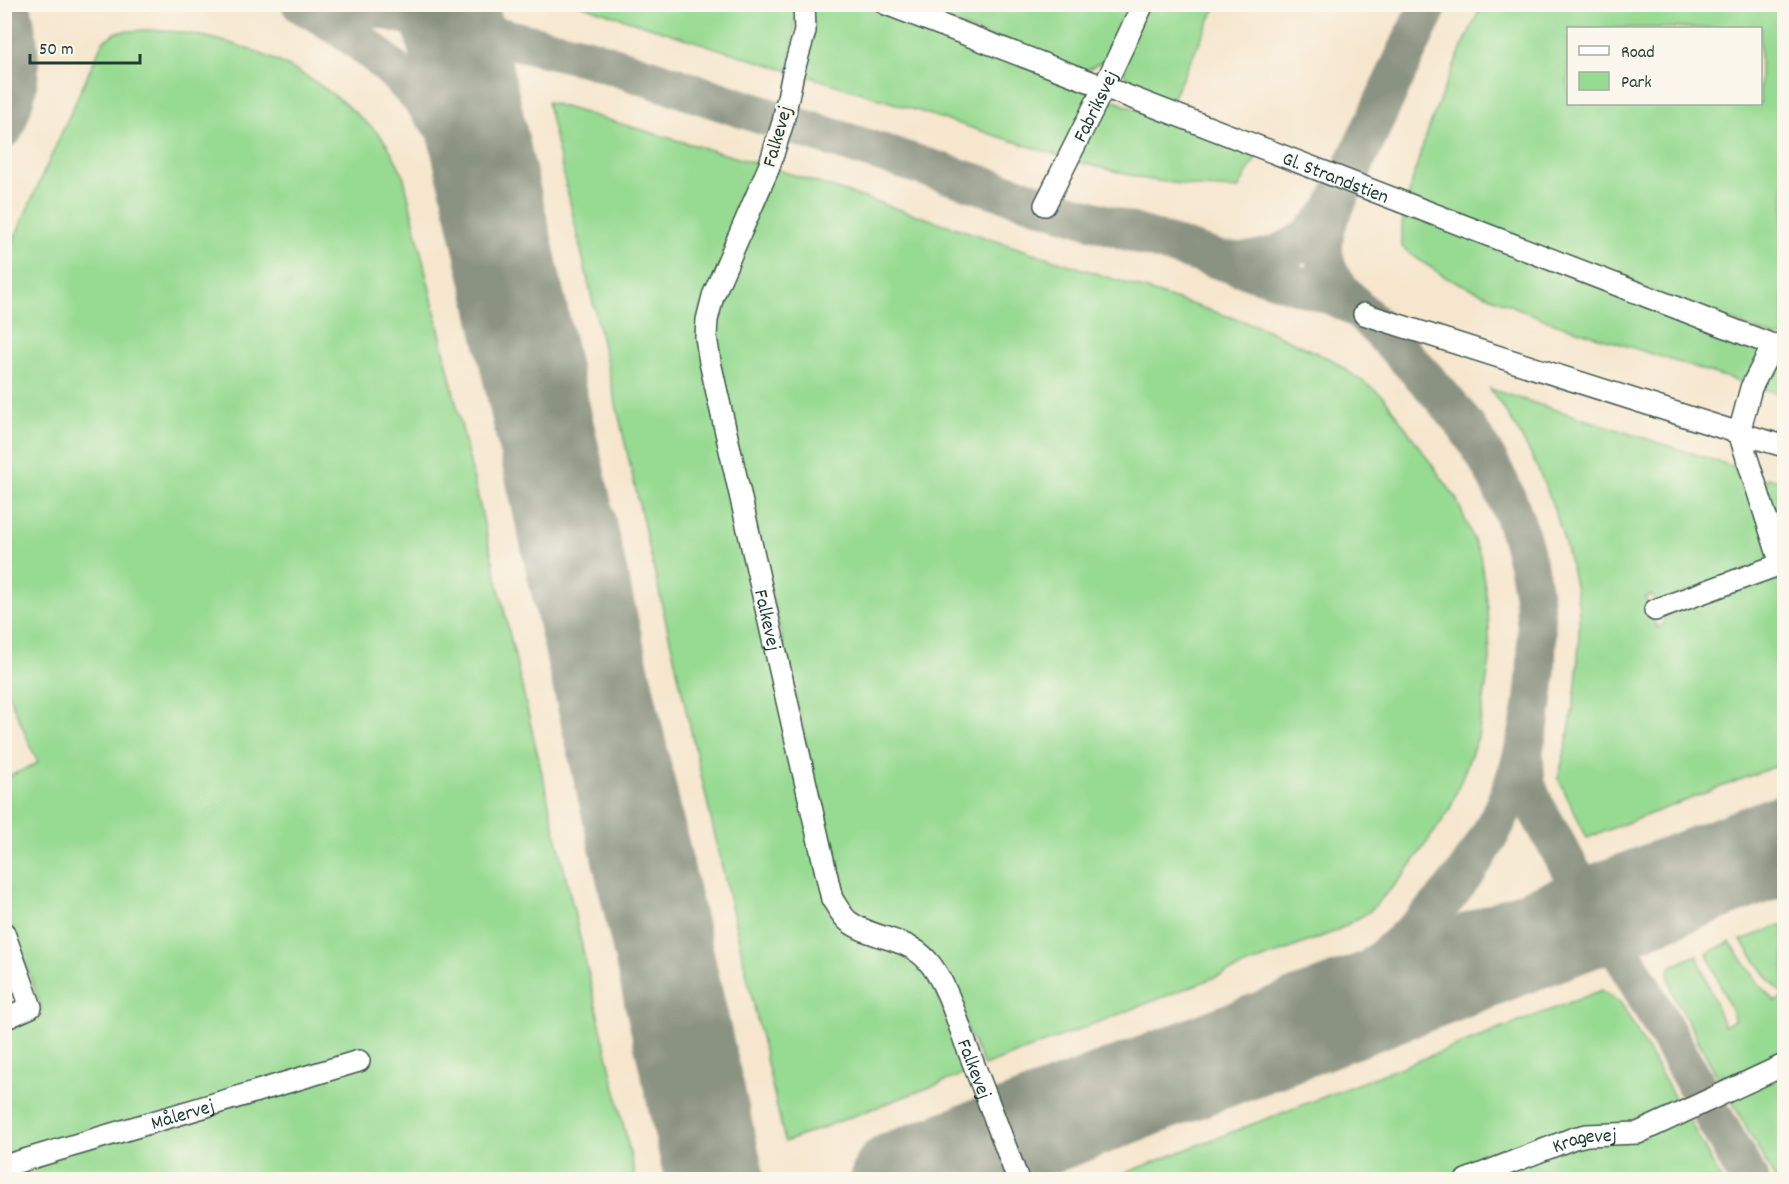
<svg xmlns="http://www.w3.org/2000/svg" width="1789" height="1184" font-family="Dekko,sans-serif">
  <rect width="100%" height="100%" fill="#fbf7ec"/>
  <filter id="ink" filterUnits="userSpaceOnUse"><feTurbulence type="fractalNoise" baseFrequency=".0167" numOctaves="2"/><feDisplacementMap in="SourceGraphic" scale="12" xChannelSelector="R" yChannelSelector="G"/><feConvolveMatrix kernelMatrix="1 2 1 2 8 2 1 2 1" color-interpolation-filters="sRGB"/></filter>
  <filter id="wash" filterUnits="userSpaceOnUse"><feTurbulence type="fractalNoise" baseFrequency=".008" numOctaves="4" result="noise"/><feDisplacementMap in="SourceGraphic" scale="24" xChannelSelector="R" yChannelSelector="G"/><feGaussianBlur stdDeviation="1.35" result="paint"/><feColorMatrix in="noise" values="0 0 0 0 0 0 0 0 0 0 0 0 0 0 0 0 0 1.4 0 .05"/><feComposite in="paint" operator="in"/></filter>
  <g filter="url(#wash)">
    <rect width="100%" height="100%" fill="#f6e6ce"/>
    <!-- green -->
    <g fill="#97da92" stroke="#5b8c63" stroke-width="1.5" fill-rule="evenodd">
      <path d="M 580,5 L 798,5 L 789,71 Z"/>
      <path d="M 809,5 L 864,5 L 1092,91 L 1060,156 L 798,73 Z"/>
      <path d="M 904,5 L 1136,5 L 1112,56 L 1083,72 Z"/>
      <path d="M 1148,5 L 1217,5 L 1173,97 L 1156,100 L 1129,86 L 1121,62 Z"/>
      <path d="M 1482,5 L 1784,5 L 1784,337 L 1774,337 L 1408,198 C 1424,130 1452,67 1482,5 ZM 1568,28 L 1760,28 L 1760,104 L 1568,104 Z"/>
      <path d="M 145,30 C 225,31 304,64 362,119 C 369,125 377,131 382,138 C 391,148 396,162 403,174 L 636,1179 L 5,1179 L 4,1028 L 42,1010 L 13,929 L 5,921 L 5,778 L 38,763 L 5,687 L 5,252 L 13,241 L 103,41 L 117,32 Z"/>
      <path d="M 1104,97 L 1257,156 L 1238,189 L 1202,187 L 1145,179 L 1075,161 Z"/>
      <path d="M 547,102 L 765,166 L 703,318 L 828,903 L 905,950 L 929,971 L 967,1073 L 785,1142 Z"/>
      <path d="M 772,168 L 1258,326 L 1332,360 L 1383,396 L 1456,498 L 1480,555 L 1488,607 L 1490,660 L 1478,737 L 1449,811 L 1404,875 L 1369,912 L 1336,931 L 984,1066 L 945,980 L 845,911 L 710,328 Z"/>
      <path d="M 1405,212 L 1758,348 L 1762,354 L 1744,383 L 1548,321 L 1447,278 L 1416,258 L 1402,247 L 1402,225 Z"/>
      <path d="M 1784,353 L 1784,395 L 1755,387 L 1777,354 Z"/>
      <path d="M 1490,389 L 1745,470 L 1775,560 L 1657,603 L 1652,595 L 1645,597 L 1657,628 L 1664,624 L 1663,615 L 1784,568 L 1784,763 L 1587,838 L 1558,778 C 1573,725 1580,670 1579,615 C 1578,593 1572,570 1566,548 C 1549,486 1528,441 1490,389 Z"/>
      <path d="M 1767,478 L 1784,482 L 1784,561 L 1763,490 Z"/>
      <path d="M 1784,924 L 1784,1062 L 1724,1089 L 1673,994 L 1669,976 L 1670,967 L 1697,955 L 1724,1026 L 1735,1020 L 1707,953 L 1730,942 L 1762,988 L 1776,1002 L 1784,995 L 1768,978 L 1741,940 Z"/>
      <path d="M 1602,990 L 1621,1003 L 1681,1109 L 1639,1128 L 1585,1130 L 1455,1179 L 1107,1180 Z"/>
      <path d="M 1784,1070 L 1784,1179 L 1775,1179 L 1729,1096 Z"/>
      <path d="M 1687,1116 L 1721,1179 L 1478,1180 L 1576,1142 Z"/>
    </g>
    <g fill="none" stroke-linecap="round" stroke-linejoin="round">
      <!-- taxiway -->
      <g stroke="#8a9281" stroke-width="39">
        <path d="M 301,4 C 368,39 428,96 466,162 C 479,186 490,212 500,238"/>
        <path d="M 359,4 L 590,58 L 783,122 L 1333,296 L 1350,304 L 1364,314"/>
        <path d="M 4,129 C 10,115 15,99 18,84 C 22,59 17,29 11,4"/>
        <path d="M 1229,261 C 1257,264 1291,253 1311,234 C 1319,227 1326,218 1333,210 L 1429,4"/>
        <path d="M 1524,754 L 1526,784 L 1534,804 L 1573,874 L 1626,960 L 1749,1180"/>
        <path d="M 1244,1049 C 1269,1033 1294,1018 1320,1003 C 1331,996 1344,989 1355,981 C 1365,974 1374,966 1383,958 C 1406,938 1430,917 1450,893 C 1556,767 1566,575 1474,438 C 1446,397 1409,361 1375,325 C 1360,310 1340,293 1330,274 C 1319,253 1323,230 1333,210"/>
      </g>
      <!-- runway -->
      <g stroke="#8a9281" stroke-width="99">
        <path d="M 448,4 L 715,1180"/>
        <path d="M 900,1180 L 1784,844"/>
      </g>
    </g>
  </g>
  <g filter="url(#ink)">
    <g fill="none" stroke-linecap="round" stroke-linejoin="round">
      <!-- minor casing -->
      <g stroke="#3f564b" stroke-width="24">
        <g id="minor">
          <path id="s1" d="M 804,4 L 805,31 L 793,73 L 783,122 L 769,167 L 713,296 L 707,320 L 706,337 L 710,362 L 832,899 C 837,906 841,915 848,921 C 871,939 906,937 926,959 C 945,979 956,1016 965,1042 C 983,1088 1001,1134 1018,1180"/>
          <path id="s2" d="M 886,4 L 1104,87 L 1773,345 L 1784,344"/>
          <path id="s3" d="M 1045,205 L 1104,87 L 1143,4"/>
          <path d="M 1364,314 L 1739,433 L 1784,446"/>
          <path d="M 1655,610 L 1781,564 L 1739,433 L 1751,388 L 1773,345"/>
          <path d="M 4,933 L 31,1007 L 4,1019"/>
          <path id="s4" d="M 4,1166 L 359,1061"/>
          <path id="s5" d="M 1466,1180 L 1574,1138 L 1587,1135 L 1638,1133 L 1784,1065"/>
        </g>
      </g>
      <!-- minor -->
      <use href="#minor" stroke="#fff" stroke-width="21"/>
    </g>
  </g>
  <g text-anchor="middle" stroke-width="6" stroke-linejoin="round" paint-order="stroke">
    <!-- street labels -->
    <g font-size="20" fill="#1f3d34" stroke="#fbf7ec">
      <text dy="7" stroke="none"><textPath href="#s3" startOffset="111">Fabriksvej</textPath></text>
      <text transform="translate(776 136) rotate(-74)" y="7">Falkevej</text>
      <text dy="7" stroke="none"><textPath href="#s2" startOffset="482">Gl. Strandstien</textPath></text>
      <text dy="7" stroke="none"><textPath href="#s1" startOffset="640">Falkevej</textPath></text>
      <text dy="7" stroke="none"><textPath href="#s1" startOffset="1162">Falkevej</textPath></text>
      <text dy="7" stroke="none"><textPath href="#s4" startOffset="186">Målervej</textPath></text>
      <text dy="7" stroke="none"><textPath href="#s5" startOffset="126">Kragevej</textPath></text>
    </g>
  </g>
  <!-- margin -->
  <rect width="1789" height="1184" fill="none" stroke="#fbf7ec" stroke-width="24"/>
  <!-- legend -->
  <rect x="1567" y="27" width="195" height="78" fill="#fbf7ec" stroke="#a3ada2" stroke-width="1.5"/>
  <rect x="1579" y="46" width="30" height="9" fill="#ffffff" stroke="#a3ada2" stroke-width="1.5"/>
  <text x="1621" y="57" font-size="18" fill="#1f3d34">Road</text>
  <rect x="1579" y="72" width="30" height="18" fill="#97da92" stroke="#a3ada2" stroke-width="1.5"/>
  <text x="1621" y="87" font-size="18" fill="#1f3d34">Park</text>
  <!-- scale -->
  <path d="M30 54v9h110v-9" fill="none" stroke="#1f3d34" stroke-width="3"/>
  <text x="39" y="54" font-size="18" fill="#1f3d34" stroke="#fbf7ec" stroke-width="4.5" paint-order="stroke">50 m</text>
</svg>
